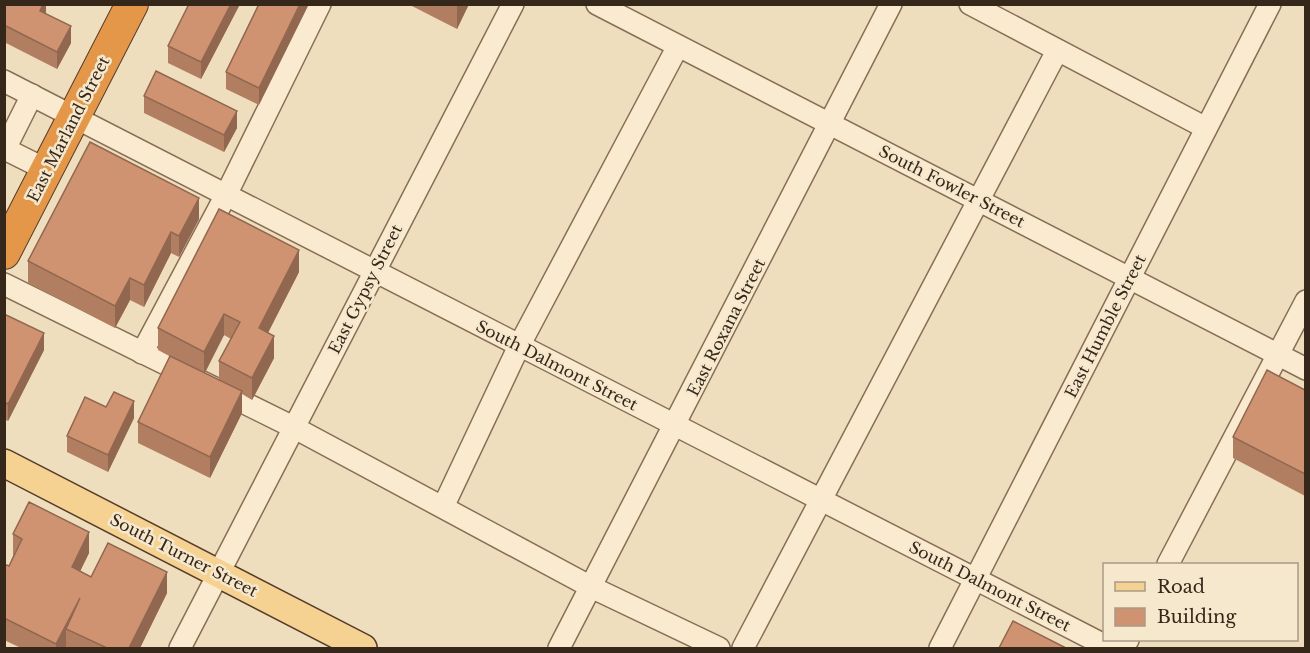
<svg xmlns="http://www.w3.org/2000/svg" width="1310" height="653" font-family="'Libre Baskerville',serif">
  <rect width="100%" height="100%" fill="#efdebd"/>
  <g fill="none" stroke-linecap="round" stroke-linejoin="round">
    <!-- minor casing -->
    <g stroke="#886e55" stroke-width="24">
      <g id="minor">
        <path d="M 597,4 L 1306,369"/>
        <path d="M 970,4 L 1206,128"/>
        <path d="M 4,81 L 1110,648"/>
        <path d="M 32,95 L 5,149 L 47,170"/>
        <path d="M 4,284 L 293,427 L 591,587 L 719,648"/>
        <path d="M 142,353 L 226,195 L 320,4"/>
        <path d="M 443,507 L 519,346 L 678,46"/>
        <path d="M 1168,564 L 1306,301"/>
        <path d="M 180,648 L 513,4"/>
        <path d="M 559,648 L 891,4"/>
        <path d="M 743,648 L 1057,51"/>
        <path d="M 940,648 L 1270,4"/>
        <path d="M 1123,648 L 1128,640"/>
      </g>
    </g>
    <!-- major casing -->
    <g stroke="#553c2a" stroke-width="30">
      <path id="major" d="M 4,463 L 363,648"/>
    </g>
    <!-- highway casing -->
    <g stroke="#553c2a" stroke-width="34">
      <path id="highway" d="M 4,253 L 132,4"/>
    </g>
    <!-- minor -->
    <use href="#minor" stroke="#faebd0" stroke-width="21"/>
    <!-- major -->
    <use href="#major" stroke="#f5d192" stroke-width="27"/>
    <!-- highway -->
    <use href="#highway" stroke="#e49748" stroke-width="32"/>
  </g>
  <!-- wall -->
  <g fill="#b27e61" fill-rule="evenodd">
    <path d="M 4,4 L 46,4 L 46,13 L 71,43 L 57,69 L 4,42 Z"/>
    <path d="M 240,4 L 201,79 L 168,63 L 168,46 Z"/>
    <path d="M 259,4 L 259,105 L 226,89 L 226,72 Z"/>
    <path d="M 408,4 L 469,4 L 457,29 Z"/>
    <path d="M 144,96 L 237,128 L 224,152 L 144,113 Z"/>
    <path d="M 199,219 L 179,257 L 171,253 L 144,307 L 130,300 L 115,328 L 28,283 L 28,261 Z"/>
    <path d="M 299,272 L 268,333 L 274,358 L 252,400 L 242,394 L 242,413 L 210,478 L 138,443 L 138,422 L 173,358 L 158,350 L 158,328 ZM 224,335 L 231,339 L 219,361 L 219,380 L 205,373 Z"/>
    <path d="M 4,314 L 44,350 L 8,421 L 4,419 Z"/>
    <path d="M 1305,390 L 1305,496 L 1233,458 L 1233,437 Z"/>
    <path d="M 106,407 L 134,418 L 108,472 L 67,452 L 67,436 Z"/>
    <path d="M 13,534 L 89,553 L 80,571 L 91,577 L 167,593 L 140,648 L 66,648 L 66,646 L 65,648 L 21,648 L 4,640 L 4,564 L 9,566 L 13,556 Z"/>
  </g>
  <!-- shaded-wall -->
  <g fill="#91674f">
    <path d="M 43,4 L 46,4 L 46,17 L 40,11 Z"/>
    <path d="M 231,4 L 240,4 L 201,79 L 201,62 Z"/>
    <path d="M 300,4 L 309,4 L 259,105 L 259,88 Z"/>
    <path d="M 458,4 L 469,4 L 457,29 L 457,7 Z"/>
    <path d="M 71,26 L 71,43 L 57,69 L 57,52 Z"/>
    <path d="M 237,111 L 237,128 L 224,152 L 224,135 Z"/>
    <path d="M 199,198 L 199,219 L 179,257 L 179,236 Z"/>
    <path d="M 171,232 L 171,253 L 144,307 L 144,285 Z"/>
    <path d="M 299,250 L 299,272 L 259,350 L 259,328 Z"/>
    <path d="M 130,278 L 130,300 L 115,328 L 115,306 Z"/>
    <path d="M 224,314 L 224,335 L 204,374 L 204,352 Z"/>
    <path d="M 44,333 L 44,350 L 8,421 L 8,404 Z"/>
    <path d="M 274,336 L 274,358 L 252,400 L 252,378 Z"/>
    <path d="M 242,391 L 242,413 L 210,478 L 210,457 Z"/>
    <path d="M 134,401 L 134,418 L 108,472 L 108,455 Z"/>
    <path d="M 89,532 L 89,553 L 72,588 L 72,567 Z"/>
    <path d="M 167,572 L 167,593 L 140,648 L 129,648 Z"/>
    <path d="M 80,598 L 66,629 L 66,646 L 65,648 L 56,648 L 56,644 Z"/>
  </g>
  <!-- building -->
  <g fill="#cf9371" stroke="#91674f" stroke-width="1.5">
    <path d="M 4,4 L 43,4 L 40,11 L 71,26 L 57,52 L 4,25 Z"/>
    <path d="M 189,4 L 231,4 L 201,62 L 168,46 Z"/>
    <path d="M 259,4 L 300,4 L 259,88 L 226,72 Z"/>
    <path d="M 156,71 L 237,111 L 224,135 L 144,96 Z"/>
    <path d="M 90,142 L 199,198 L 179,236 L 171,232 L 144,285 L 130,278 L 115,306 L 28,261 Z"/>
    <path d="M 219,209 L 299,250 L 259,328 L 274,336 L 252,378 L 219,361 L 240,322 L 224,314 L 204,352 L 158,328 Z"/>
    <path d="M 4,314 L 44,333 L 8,404 L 4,402 Z"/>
    <path d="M 170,356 L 242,391 L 210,457 L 138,422 Z"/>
    <path d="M 1267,370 L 1305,390 L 1305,474 L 1233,437 Z"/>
    <path d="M 114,392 L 134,401 L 108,455 L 67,436 L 85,397 L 106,407 Z"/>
    <path d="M 29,502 L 89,532 L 72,567 L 91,577 L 108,543 L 167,572 L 129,648 L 107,648 L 66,629 L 80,598 L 56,644 L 4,618 L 4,564 L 9,566 L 22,539 L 13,534 Z"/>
    <path d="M 1013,621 L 1066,648 L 999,648 Z"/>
  </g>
  <g text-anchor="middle" stroke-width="5" stroke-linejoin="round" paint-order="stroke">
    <!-- street labels -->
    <g font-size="16" fill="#36271b" stroke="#f6e8cd">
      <text transform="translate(68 129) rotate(-63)" y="6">East Marland Street</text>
      <text transform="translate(952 186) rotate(27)" y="6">South Fowler Street</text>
      <text transform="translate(365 289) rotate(-63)" y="6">East Gypsy Street</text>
      <text transform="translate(1105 326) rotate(-63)" y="6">East Humble Street</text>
      <text transform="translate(726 327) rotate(-63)" y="6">East Roxana Street</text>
      <text transform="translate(557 365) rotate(27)" y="6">South Dalmont Street</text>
      <text transform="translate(184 555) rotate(27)" y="6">South Turner Street</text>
      <text transform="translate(990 586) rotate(27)" y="6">South Dalmont Street</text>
    </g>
  </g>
  <!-- border -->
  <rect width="1310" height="653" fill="none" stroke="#36271b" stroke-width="12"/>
  <!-- legend -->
  <rect x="1103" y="563" width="195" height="78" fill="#f6e8cd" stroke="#a99b86" stroke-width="1.5"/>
  <rect x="1115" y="582" width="30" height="9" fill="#f5d192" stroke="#a99b86" stroke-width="1.5"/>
  <text x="1157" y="593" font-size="18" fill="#36271b">Road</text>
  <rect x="1115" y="608" width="30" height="18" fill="#cf9371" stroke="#a99b86" stroke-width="1.5"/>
  <text x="1157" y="623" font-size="18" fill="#36271b">Building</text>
</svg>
